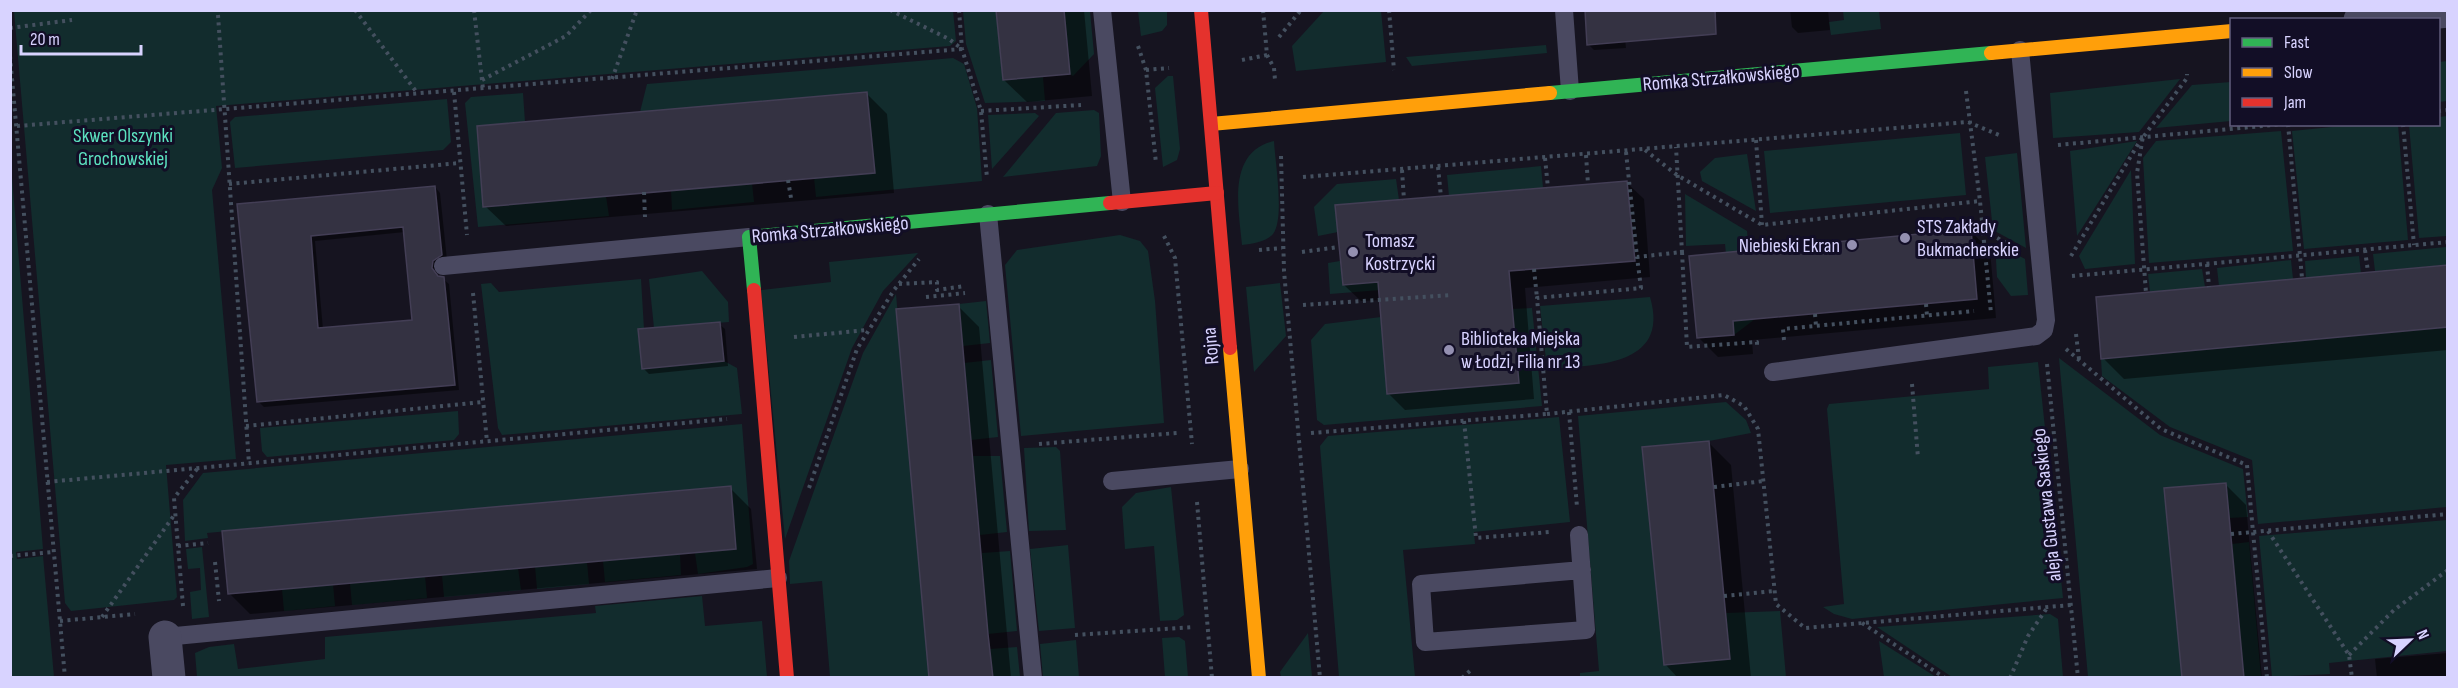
<svg xmlns="http://www.w3.org/2000/svg" width="2458" height="688" font-family="'Sofia Sans Condensed',sans-serif">
  <rect width="100%" height="100%" fill="#161420"/>
  <!-- green -->
  <g fill="#122c2d">
    <path d="M 953,10 L 956,41 L 950,46 L 216,106 L 222,168 L 212,190 L 236,459 L 166,465 L 177,597 L 174,600 L 71,611 L 65,603 L 14,11 Z"/>
    <path d="M 963,11 L 996,11 L 1003,80 L 1043,77 L 1045,101 L 985,103 L 966,44 Z"/>
    <path d="M 1064,11 L 1090,11 L 1094,54 L 1073,76 L 1070,74 Z"/>
    <path d="M 1138,11 L 1167,11 L 1167,25 L 1162,31 L 1141,36 Z"/>
    <path d="M 1324,11 L 1381,11 L 1386,62 L 1296,71 L 1292,46 Z"/>
    <path d="M 1843,11 L 1879,11 L 1881,29 L 1831,35 L 1829,22 L 1844,20 Z"/>
    <path d="M 1546,45 L 1547,53 L 1412,66 L 1406,57 Z"/>
    <path d="M 953,58 L 964,64 L 977,108 L 982,181 L 816,197 L 814,178 L 874,172 L 867,92 L 640,112 L 647,84 Z"/>
    <path d="M 2447,61 L 2447,101 L 2439,102 L 2439,62 Z"/>
    <path d="M 1168,76 L 1173,76 L 1180,149 L 1177,160 L 1163,167 L 1155,88 Z"/>
    <path d="M 2180,79 L 2139,132 L 2053,138 L 2050,93 Z"/>
    <path d="M 2231,82 L 2231,121 L 2156,128 L 2192,85 Z"/>
    <path d="M 523,93 L 525,122 L 478,126 L 484,206 L 606,196 L 609,216 L 478,227 L 465,103 L 471,97 Z"/>
    <path d="M 447,99 L 451,142 L 443,150 L 235,168 L 230,122 L 235,117 Z"/>
    <path d="M 1094,110 L 1099,113 L 1101,156 L 1097,166 L 1003,177 L 1056,113 Z"/>
    <path d="M 1035,113 L 1039,116 L 992,169 L 988,115 Z"/>
    <path d="M 2447,116 L 2447,236 L 2419,238 L 2409,125 L 2438,124 L 2439,117 Z"/>
    <path d="M 2351,125 L 2398,125 L 2408,240 L 2304,249 L 2292,131 Z"/>
    <path d="M 2281,131 L 2293,251 L 2149,263 L 2143,158 L 2156,141 Z"/>
    <path d="M 1960,133 L 1966,195 L 1770,213 L 1764,151 Z"/>
    <path d="M 1274,141 C 1275,161 1285,219 1273,234 C 1266,242 1252,244 1242,245 C 1239,210 1226,152 1274,141 Z"/>
    <path d="M 2137,141 L 2077,236 L 2070,151 Z"/>
    <path d="M 2017,153 L 2026,248 L 1993,230 L 1985,157 Z"/>
    <path d="M 1747,154 L 1756,211 L 1702,181 L 1700,172 L 1715,158 Z"/>
    <path d="M 11,165 L 43,549 L 16,552 L 17,559 L 43,556 L 54,677 L 11,677 Z"/>
    <path d="M 1541,166 L 1543,188 L 1449,196 L 1447,175 Z"/>
    <path d="M 2131,170 L 2135,264 L 2085,269 L 2079,256 Z"/>
    <path d="M 1396,179 L 1399,200 L 1338,232 L 1318,236 L 1314,207 L 1337,184 Z"/>
    <path d="M 752,183 L 754,202 L 672,210 L 671,190 Z"/>
    <path d="M 1685,194 L 1747,231 L 1755,319 L 1734,335 L 1725,244 L 1686,246 Z"/>
    <path d="M 1120,235 L 1140,241 L 1148,251 L 1155,301 L 1164,423 L 1021,436 L 1005,265 L 1017,250 Z"/>
    <path d="M 1995,243 L 2025,259 L 2028,295 L 2011,296 L 1997,277 Z"/>
    <path d="M 2446,247 L 2447,265 L 2375,271 L 2373,254 Z"/>
    <path d="M 918,253 L 883,291 L 852,348 L 785,539 L 761,290 L 831,282 L 829,262 Z"/>
    <path d="M 2359,256 L 2361,273 L 2306,278 L 2305,261 Z"/>
    <path d="M 2291,260 L 2293,279 L 2219,286 L 2217,268 Z"/>
    <path d="M 1340,261 L 1343,285 L 1380,282 L 1381,290 L 1330,294 L 1328,263 Z"/>
    <path d="M 2202,269 L 2205,287 L 2150,292 L 2148,274 Z"/>
    <path d="M 702,271 L 728,302 L 729,322 L 654,328 L 649,279 Z"/>
    <path d="M 641,279 L 644,329 L 638,330 L 642,369 L 724,361 L 737,368 L 742,414 L 502,435 L 498,428 L 481,284 L 491,283 L 499,292 Z"/>
    <path d="M 1280,283 L 1286,336 L 1254,372 L 1246,287 Z"/>
    <path d="M 896,294 L 929,677 L 830,677 L 822,581 L 790,584 L 789,561 L 863,353 Z"/>
    <path d="M 1650,297 C 1671,368 1592,365 1547,369 L 1540,306 Z"/>
    <path d="M 986,301 L 990,343 L 963,346 L 959,304 Z"/>
    <path d="M 1532,308 L 1542,406 L 1324,425 L 1317,420 L 1311,340 L 1325,324 L 1381,317 L 1387,394 L 1518,383 L 1512,309 Z"/>
    <path d="M 2447,327 L 2447,507 L 2258,524 L 2252,460 L 2170,427 L 2102,376 L 2101,359 Z"/>
    <path d="M 2059,358 L 2160,435 L 2243,469 L 2248,517 L 2229,518 L 2226,483 L 2164,488 L 2182,677 L 2088,677 Z"/>
    <path d="M 991,360 L 998,437 L 971,440 L 964,363 Z"/>
    <path d="M 2038,362 L 2063,598 L 1852,619 L 1834,614 L 1823,607 L 1844,604 L 1827,409 L 1829,404 L 1989,389 L 1988,367 Z"/>
    <path d="M 1726,402 L 1746,420 L 1751,433 L 1709,441 L 1642,448 L 1664,665 L 1730,659 L 1726,613 L 1780,611 L 1786,677 L 1580,677 L 1580,673 L 1599,671 L 1578,416 Z"/>
    <path d="M 458,411 L 459,434 L 454,440 L 267,457 L 262,451 L 260,428 Z"/>
    <path d="M 1559,417 L 1570,522 L 1474,532 L 1475,544 L 1403,550 L 1415,677 L 1339,677 L 1320,446 L 1328,436 Z"/>
    <path d="M 742,424 L 753,564 L 747,567 L 698,574 L 695,553 L 736,549 L 731,486 L 207,533 L 208,538 L 185,541 L 183,500 L 203,473 Z"/>
    <path d="M 1056,447 L 1060,451 L 1066,530 L 1029,531 L 1024,448 Z"/>
    <path d="M 973,456 L 1000,456 L 1007,532 L 980,535 Z"/>
    <path d="M 1171,487 L 1184,615 L 1177,620 L 1160,621 L 1154,546 L 1125,549 L 1122,507 L 1136,493 Z"/>
    <path d="M 2447,520 L 2447,651 L 2329,663 L 2330,674 L 2272,677 L 2259,536 Z"/>
    <path d="M 2249,542 L 2261,677 L 2244,677 L 2232,544 Z"/>
    <path d="M 1068,545 L 1075,628 L 1039,631 L 1030,549 Z"/>
    <path d="M 202,547 L 209,617 L 192,619 L 190,592 L 201,590 L 200,568 L 188,569 L 186,549 Z"/>
    <path d="M 1010,551 L 1017,631 L 988,634 L 982,553 Z"/>
    <path d="M 680,554 L 681,575 L 605,582 L 603,561 Z"/>
    <path d="M 587,562 L 589,584 L 537,589 L 535,566 Z"/>
    <path d="M 518,568 L 521,590 L 444,597 L 442,575 Z"/>
    <path d="M 425,576 L 427,598 L 352,605 L 350,583 Z"/>
    <path d="M 333,584 L 335,606 L 284,611 L 282,589 Z"/>
    <path d="M 702,596 L 705,626 L 762,621 L 767,677 L 197,677 L 195,653 L 209,647 L 234,644 L 238,669 L 325,659 L 325,637 L 596,613 L 595,606 Z"/>
    <path d="M 2050,614 L 2058,619 L 2063,677 L 1952,677 L 1877,627 Z"/>
    <path d="M 1308,633 L 1312,677 L 1281,677 L 1280,672 Z"/>
    <path d="M 1179,637 L 1185,641 L 1188,677 L 1165,677 L 1162,638 Z"/>
    <path d="M 1076,640 L 1079,677 L 1043,677 L 1040,644 Z"/>
    <path d="M 1879,641 L 1936,677 L 1884,677 Z"/>
    <path d="M 1017,647 L 1020,677 L 993,677 L 990,649 Z"/>
  </g>
  <!-- shadow -->
  <g fill="#0007" fill-rule="evenodd">
    <path d="M 998,10 L 1084,10 L 1092,96 L 1027,102 L 1004,80 Z"/>
    <path d="M 1622,10 L 1626,48 L 1594,50 L 1589,45 Z"/>
    <path d="M 1790,10 L 1828,10 L 1830,30 L 1798,33 L 1792,27 Z"/>
    <path d="M 867,94 L 887,114 L 894,193 L 506,226 L 485,206 Z"/>
    <path d="M 1627,183 L 1644,199 L 1650,277 L 1525,288 L 1534,399 L 1405,410 L 1388,393 L 1381,300 L 1361,301 L 1344,285 Z"/>
    <path d="M 435,187 L 440,193 L 447,260 L 438,266 L 437,274 L 449,284 L 459,390 L 264,407 L 258,401 L 239,205 ZM 405,232 L 414,321 L 323,329 L 315,241 Z"/>
    <path d="M 1970,231 L 1990,250 L 1996,318 L 1752,340 L 1753,354 L 1718,357 L 1699,338 L 1691,258 Z"/>
    <path d="M 2448,267 L 2448,350 L 2124,379 L 2103,358 Z"/>
    <path d="M 958,306 L 979,327 L 1011,678 L 931,678 Z"/>
    <path d="M 719,324 L 725,329 L 728,366 L 649,374 L 643,368 Z"/>
    <path d="M 1709,443 L 1731,465 L 1751,678 L 1678,678 L 1665,664 Z"/>
    <path d="M 2225,484 L 2246,505 L 2262,678 L 2183,678 Z"/>
    <path d="M 730,488 L 751,509 L 757,569 L 250,614 L 229,593 Z"/>
    <path d="M 2448,653 L 2448,678 L 2377,678 L 2375,659 Z"/>
  </g>
  <!-- building -->
  <g fill="#343242" stroke="#433e55" stroke-width="1.5" fill-rule="evenodd">
    <path d="M 996,10 L 1064,10 L 1070,74 L 1003,80 Z"/>
    <path d="M 1585,10 L 1715,10 L 1716,34 L 1587,45 Z"/>
    <path d="M 867,92 L 875,173 L 483,207 L 477,126 Z"/>
    <path d="M 1627,181 L 1635,261 L 1509,271 L 1519,383 L 1387,394 L 1378,282 L 1343,285 L 1335,205 Z"/>
    <path d="M 435,186 L 442,255 L 433,261 L 432,268 L 438,276 L 444,277 L 455,385 L 257,402 L 237,204 ZM 403,227 L 412,320 L 318,328 L 311,236 Z"/>
    <path d="M 1971,229 L 1977,299 L 1733,321 L 1734,335 L 1697,338 L 1689,256 Z"/>
    <path d="M 2448,265 L 2448,327 L 2101,359 L 2096,297 Z"/>
    <path d="M 959,304 L 988,634 L 993,678 L 929,678 L 896,309 Z"/>
    <path d="M 720,322 L 724,361 L 642,369 L 638,329 Z"/>
    <path d="M 1709,441 L 1730,659 L 1664,665 L 1642,447 Z"/>
    <path d="M 2226,483 L 2244,678 L 2182,678 L 2164,488 Z"/>
    <path d="M 731,486 L 736,549 L 228,594 L 222,531 Z"/>
  </g>
  <g fill="none" stroke-linecap="round" stroke-linejoin="round">
    <!-- path -->
    <g stroke="#44505f" stroke-width="4" stroke-dasharray="3 4.5" stroke-linecap="butt">
      <path d="M 355,10 L 418,94"/>
      <path d="M 474,10 L 483,89"/>
      <path d="M 890,10 L 949,39 L 962,49"/>
      <path d="M 959,10 L 962,49 L 981,111 L 987,178"/>
      <path d="M 1263,10 L 1267,55 L 1274,68 L 1275,80"/>
      <path d="M 1389,10 L 1394,70"/>
      <path d="M 218,15 L 249,464"/>
      <path d="M 10,28 L 72,20"/>
      <path d="M 1279,37 L 1301,10"/>
      <path d="M 1138,46 L 1146,70 L 1156,163"/>
      <path d="M 10,56 L 65,678"/>
      <path d="M 1242,60 L 1267,55"/>
      <path d="M 1146,70 L 1169,68"/>
      <path d="M 612,79 L 637,10"/>
      <path d="M 482,80 L 566,36 L 591,10"/>
      <path d="M 1966,91 L 1980,201 L 1991,313"/>
      <path d="M 454,92 L 467,235"/>
      <path d="M 981,111 L 1081,105"/>
      <path d="M 2438,111 L 2448,110"/>
      <path d="M 2288,124 L 2302,278"/>
      <path d="M 2403,124 L 2414,245"/>
      <path d="M 17,126 L 962,49"/>
      <path d="M 2144,136 L 2187,78 L 2187,74"/>
      <path d="M 1756,140 L 1762,225"/>
      <path d="M 2058,145 L 2284,124"/>
      <path d="M 1645,150 L 1677,175 L 1762,225 L 1980,201"/>
      <path d="M 1626,152 L 1637,257 L 1682,252 L 1676,147"/>
      <path d="M 1586,155 L 1588,184"/>
      <path d="M 1281,156 L 1284,271 L 1320,678"/>
      <path d="M 1545,158 L 1548,188"/>
      <path d="M 1438,167 L 1441,197"/>
      <path d="M 1402,170 L 1404,200"/>
      <path d="M 1303,177 L 1968,122 L 1999,135"/>
      <path d="M 788,180 L 791,198"/>
      <path d="M 229,184 L 460,163"/>
      <path d="M 644,192 L 645,217"/>
      <path d="M 1984,231 L 2010,245"/>
      <path d="M 1164,236 L 1175,258 L 1192,444"/>
      <path d="M 1259,250 L 1282,248"/>
      <path d="M 2365,250 L 2368,272"/>
      <path d="M 1302,252 L 1339,247"/>
      <path d="M 1682,252 L 1687,347 L 1757,342 L 1757,347"/>
      <path d="M 2071,256 L 2143,136 L 2137,173 L 2146,293"/>
      <path d="M 2207,264 L 2209,287"/>
      <path d="M 1534,269 L 1537,298"/>
      <path d="M 2072,276 L 2448,242"/>
      <path d="M 899,284 L 937,282 L 937,290 L 965,286"/>
      <path d="M 473,293 L 487,442"/>
      <path d="M 926,297 L 965,293"/>
      <path d="M 1926,304 L 1927,316"/>
      <path d="M 1303,305 L 1452,295"/>
      <path d="M 1815,314 L 1816,326"/>
      <path d="M 2076,334 L 2079,359"/>
      <path d="M 794,337 L 867,330"/>
      <path d="M 1784,340 L 1783,329 L 1974,311"/>
      <path d="M 2066,349 L 2161,429 L 2247,465 L 2253,532 L 2448,514"/>
      <path d="M 2047,364 L 2078,678"/>
      <path d="M 1912,384 L 1918,458"/>
      <path d="M 1569,412 L 1577,507"/>
      <path d="M 1547,414 L 1724,395 L 1744,406 L 1758,429 L 1776,604 L 1805,628 L 2071,605"/>
      <path d="M 1464,421 L 1476,538 L 1549,532"/>
      <path d="M 246,426 L 483,402"/>
      <path d="M 1311,433 L 1547,414 L 1537,298 L 1641,288 L 1637,257"/>
      <path d="M 1039,444 L 1177,433"/>
      <path d="M 47,482 L 727,419"/>
      <path d="M 1714,487 L 1764,481"/>
      <path d="M 809,488 L 857,349 L 894,290 L 919,259"/>
      <path d="M 1197,502 L 1212,678"/>
      <path d="M 2268,531 L 2349,655 L 2352,678"/>
      <path d="M 2231,534 L 2253,532 L 2267,678"/>
      <path d="M 178,546 L 208,543"/>
      <path d="M 10,556 L 53,552"/>
      <path d="M 215,562 L 219,601"/>
      <path d="M 1724,596 L 1775,591"/>
      <path d="M 183,606 L 174,498 L 197,469"/>
      <path d="M 102,617 L 175,514"/>
      <path d="M 60,621 L 135,614"/>
      <path d="M 1862,623 L 1945,678"/>
      <path d="M 1075,635 L 1193,627"/>
      <path d="M 2349,655 L 2394,610 L 2448,570"/>
      <path d="M 1462,678 L 1471,670"/>
      <path d="M 2010,678 L 2028,636 L 2047,608"/>
    </g>
    <!-- lane -->
    <g stroke="#4a4961" stroke-width="18">
      <path d="M 1102,10 L 1122,202"/>
      <path d="M 1564,10 L 1570,91"/>
      <path d="M 988,214 L 1033,678"/>
      <path d="M 443,266 L 749,237"/>
      <path d="M 1773,372 L 2036,336 L 2044,330 L 2046,320 L 2020,50"/>
      <path d="M 1112,481 L 1240,469"/>
      <path d="M 1579,535 L 1586,630 L 1425,642 L 1421,584 L 1582,570"/>
      <path d="M 165,637 L 778,578"/>
    </g>
    <!-- street -->
    <g stroke="#4a4961" stroke-width="33">
      <path d="M 2360,20 L 2448,11"/>
      <path d="M 165,637 L 169,678"/>
    </g>
    <!-- fast -->
    <g stroke="#30b455" stroke-width="14">
      <path d="M 1550,93 L 1991,53"/>
      <path d="M 754,290 L 749,237 L 1110,203"/>
    </g>
    <!-- slow -->
    <g stroke="#ff9f0a" stroke-width="14">
      <path d="M 1991,53 L 2232,31"/>
      <path d="M 1211,124 L 1550,93"/>
      <path d="M 1230,348 L 1259,678"/>
    </g>
    <!-- jam -->
    <g stroke="#e5322d" stroke-width="14">
      <path d="M 1201,10 L 1230,348"/>
      <path d="M 1110,203 L 1217,193"/>
      <path d="M 754,290 L 787,678"/>
    </g>
  </g>
  <!-- markers -->
  <g fill="#9490b1" stroke="#120e26" stroke-width="2">
    <circle cx="1905" cy="238" r="6"/>
    <circle cx="1852" cy="245" r="6"/>
    <circle cx="1353" cy="252" r="6"/>
    <circle cx="1449" cy="350" r="6"/>
  </g>
  <g text-anchor="middle" stroke-width="6" stroke-linejoin="round" paint-order="stroke">
    <!-- street labels -->
    <g font-size="20" fill="#d8d3ff" stroke="#120e26">
      <text transform="translate(1721 77) rotate(-5)" y="7">Romka Strzałkowskiego</text>
      <text transform="translate(830 229) rotate(-5)" y="7">Romka Strzałkowskiego</text>
      <text transform="translate(1210 346) rotate(-95)" y="7">Rojna</text>
      <text transform="translate(2046 505) rotate(-96)" y="7">aleja Gustawa Saskiego</text>
    </g>
    <!-- park labels -->
    <g font-size="20" fill="#5ce2c0" stroke="#120e26">
      <text x="123" y="142">Skwer Olszynki<tspan x="123" dy="23">Grochowskiej</tspan></text>
    </g>
    <!-- poi labels -->
    <g font-size="20" fill="#d8d3ff" stroke="#120e26" text-anchor="start">
      <text x="1917" y="233">STS Zakłady<tspan x="1917" dy="23">Bukmacherskie</tspan></text>
      <text x="1365" y="247">Tomasz<tspan x="1365" dy="23">Kostrzycki</tspan></text>
      <text x="1840" y="252" text-anchor="end">Niebieski Ekran</text>
      <text x="1461" y="345">Biblioteka Miejska<tspan x="1461" dy="23">w Łodzi, Filia nr 13</tspan></text>
    </g>
  </g>
  <!-- border -->
  <rect width="2458" height="688" fill="none" stroke="#d8d3ff" stroke-width="24"/>
  <!-- legend -->
  <rect x="2230" y="18" width="210" height="108" fill="#120e26" stroke="#615d7d" stroke-width="1.5"/>
  <rect x="2242" y="38" width="30" height="9" fill="#30b455" stroke="#615d7d" stroke-width="1.5"/>
  <text x="2284" y="48" font-size="18" fill="#d8d3ff">Fast</text>
  <rect x="2242" y="68" width="30" height="9" fill="#ff9f0a" stroke="#615d7d" stroke-width="1.5"/>
  <text x="2284" y="78" font-size="18" fill="#d8d3ff">Slow</text>
  <rect x="2242" y="98" width="30" height="9" fill="#e5322d" stroke="#615d7d" stroke-width="1.5"/>
  <text x="2284" y="108" font-size="18" fill="#d8d3ff">Jam</text>
  <!-- north arrow -->
  <g transform="translate(2410 640) rotate(67)" stroke="#120e26" stroke-width="4.5" paint-order="stroke">
  <path d="M0-4.5L10 22L0 15L-10 22Z" fill="#d8d3ff"/>
  <text y="-9" font-size="16" font-weight="bold" text-anchor="middle" fill="#d8d3ff">N</text>
  </g>
  <!-- scale -->
  <path d="M21 45v9h120v-9" fill="none" stroke="#d8d3ff" stroke-width="3"/>
  <text x="30" y="45" font-size="18" fill="#d8d3ff" stroke="#120e26" stroke-width="4.5" paint-order="stroke">20 m</text>
</svg>
